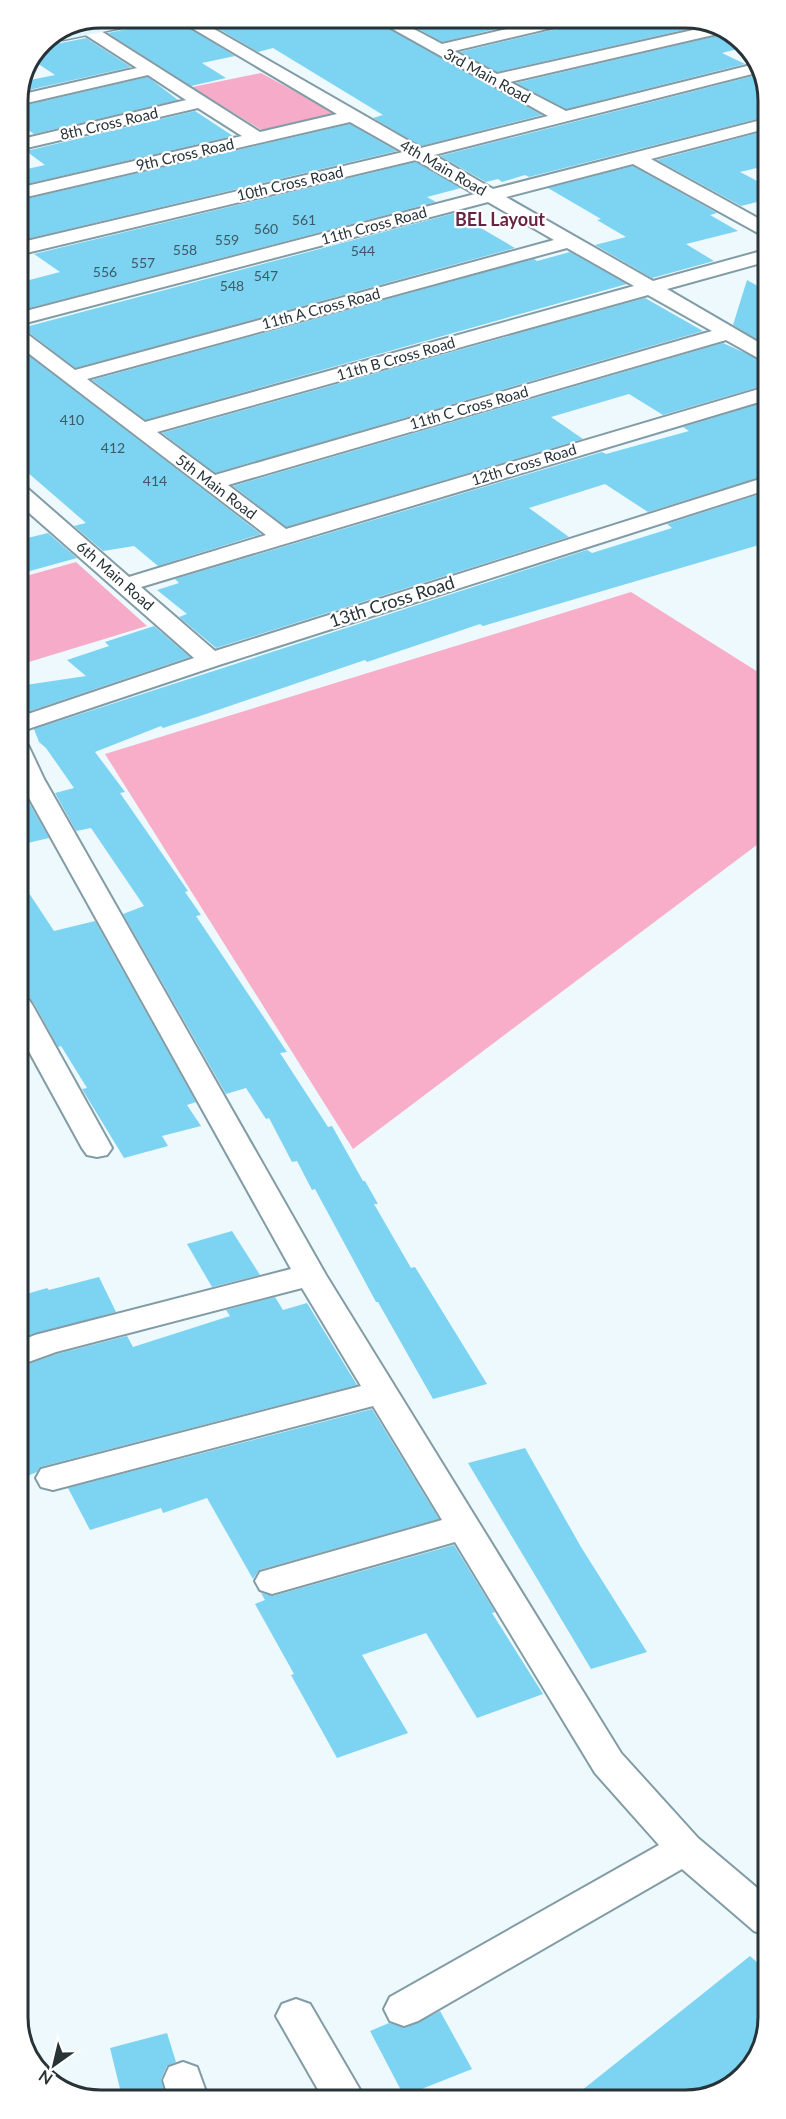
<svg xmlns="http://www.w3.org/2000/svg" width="786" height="2119" font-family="Lato,sans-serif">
  <rect width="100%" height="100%" fill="#eef9fd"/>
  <!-- green -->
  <g fill="#f6acc8">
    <path d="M 261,73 L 337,114 L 265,132 L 192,87 Z"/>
    <path d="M 76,562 L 147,626 L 19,665 L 19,578 Z"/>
  </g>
  <!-- forest -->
  <path fill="#f8adc9" d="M 631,592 L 766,677 L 766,838 L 353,1149 L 105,754 Z"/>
  <!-- building -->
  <g fill="#7dd3f2">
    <path d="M 200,18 L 371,18 L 542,115 L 421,146 L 373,118 L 383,115 L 273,48 L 258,52 Z"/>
    <path d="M 398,18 L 543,18 L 442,42 Z"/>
    <path d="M 585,18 L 678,18 L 697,27 L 497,72 L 460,52 L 582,23 Z"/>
    <path d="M 174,19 L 235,56 L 202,63 L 226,78 L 191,86 L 108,33 Z"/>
    <path d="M 717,36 L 741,48 L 722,53 L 745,64 L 566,109 L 516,83 Z"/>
    <path d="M 86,38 L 131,67 L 20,92 L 25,81 L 55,75 L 34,61 L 41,47 Z"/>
    <path d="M 761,74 L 765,79 L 765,117 L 529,177 L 525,175 L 502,182 L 498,179 L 486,182 L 440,156 Z"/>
    <path d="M 148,77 L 178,100 L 34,134 L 18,123 L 18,107 Z"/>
    <path d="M 195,111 L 233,136 L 18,186 L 18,171 L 45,165 L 26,151 Z"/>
    <path d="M 350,124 L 397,151 L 18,241 L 18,201 Z"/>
    <path d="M 765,131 L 765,166 L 740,172 L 765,185 L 765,200 L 741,206 L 657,160 Z"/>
    <path d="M 416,162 L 461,188 L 427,197 L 436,202 L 18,311 L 18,283 L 60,272 L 34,254 Z"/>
    <path d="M 633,166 L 717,213 L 710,215 L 738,231 L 686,244 L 714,261 L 652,278 L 595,245 L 626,237 L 597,220 L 601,219 L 548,188 Z"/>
    <path d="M 455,213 L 515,248 L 75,368 L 27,331 L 18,329 Z"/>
    <path d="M 570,252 L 627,284 L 145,420 L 92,380 L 534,259 L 537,261 Z"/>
    <path d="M 747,280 L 765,290 L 765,344 L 733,325 Z"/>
    <path d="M 645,298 L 703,331 L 215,473 L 162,433 Z"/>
    <path d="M 723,343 L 765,362 L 766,385 L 663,415 L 629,394 L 551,417 L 583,439 L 286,527 L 233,486 Z"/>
    <path d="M 19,348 L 261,534 L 158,566 L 134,546 L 103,551 L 74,526 L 86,523 L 19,465 Z"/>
    <path d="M 766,402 L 766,475 L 648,512 L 605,484 L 529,508 L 569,537 L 216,648 L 179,617 L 187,614 L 157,590 L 179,583 L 175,579 L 602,452 L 606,454 L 689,431 L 683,427 Z"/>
    <path d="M 766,492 L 766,543 L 483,626 L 480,624 L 367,662 L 365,660 L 206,714 L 163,728 L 161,726 L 95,752 L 125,792 L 120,793 L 188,891 L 185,892 L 201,915 L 196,916 L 287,1052 L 280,1053 L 328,1127 L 332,1126 L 363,1181 L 365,1181 L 378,1204 L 374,1204 L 411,1268 L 415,1267 L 487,1384 L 433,1399 L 378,1302 L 376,1302 L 315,1189 L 312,1190 L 297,1161 L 292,1162 L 269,1118 L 266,1119 L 246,1088 L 226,1094 L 123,914 L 144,906 L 91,828 L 76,831 L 55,793 L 74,788 L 46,748 L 39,742 L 34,729 L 587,550 L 592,553 L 672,528 L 667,524 Z"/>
    <path d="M 48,533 L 77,558 L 19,574 L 19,540 Z"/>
    <path d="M 154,626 L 190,657 L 27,712 L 19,693 L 19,686 L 86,676 L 67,660 L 109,646 L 105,642 Z"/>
    <path d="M 27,799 L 49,838 L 19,845 L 19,801 Z"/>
    <path d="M 19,878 L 54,931 L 95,921 L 196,1102 L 187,1105 L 201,1126 L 162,1136 L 168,1146 L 124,1158 L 82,1089 L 87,1088 L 61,1046 L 58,1047 L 35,1005 L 29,998 L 19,996 Z"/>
    <path d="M 232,1231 L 260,1275 L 212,1287 L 187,1244 Z"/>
    <path d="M 99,1277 L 116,1312 L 20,1339 L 20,1293 L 30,1293 L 47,1288 L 49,1290 Z"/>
    <path d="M 275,1297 L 283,1310 L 307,1303 L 357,1385 L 40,1467 L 37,1472 L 20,1479 L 20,1367 L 57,1354 L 127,1336 L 133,1347 L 230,1316 L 226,1310 Z"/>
    <path d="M 372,1409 L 439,1519 L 259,1570 L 253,1579 L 207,1498 L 163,1513 L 161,1508 L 90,1530 L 68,1488 Z"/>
    <path d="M 525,1448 L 581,1547 L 647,1652 L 591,1669 L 468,1463 Z"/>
    <path d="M 454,1545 L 495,1612 L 492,1613 L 543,1694 L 477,1718 L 426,1633 L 362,1655 L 408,1733 L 337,1758 L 291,1675 L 294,1674 L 255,1604 L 265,1600 L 261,1593 L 273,1596 Z"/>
    <path d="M 750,1956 L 768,1972 L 768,2018 L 751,2069 L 707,2098 L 571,2099 Z"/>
    <path d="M 440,2011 L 472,2069 L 404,2096 L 370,2031 L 389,2023 L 405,2028 Z"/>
    <path d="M 167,2033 L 176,2062 L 167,2066 L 161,2079 L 167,2100 L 123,2101 L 110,2048 Z"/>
  </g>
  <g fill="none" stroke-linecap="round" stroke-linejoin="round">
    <!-- street casing -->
    <g stroke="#829ca6" stroke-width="4">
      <g id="street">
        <path d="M 175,18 L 195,18 L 421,148 L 548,116 L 373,18 L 393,18 L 442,44 L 554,18 L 583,18 L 581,21 L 454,51 L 497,74 L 711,26 L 726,32 L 510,82 L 566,111 L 755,64 L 760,72 L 434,155 L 493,189 L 765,119 L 765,129 L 651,159 L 765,222 L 765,235 L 758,233 L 633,164 L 506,197 L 653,281 L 765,250 L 765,262 L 667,289 L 765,346 L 765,360 L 758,358 L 726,340 L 228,485 L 286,529 L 766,387 L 766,400 L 141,587 L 215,651 L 766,477 L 766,490 L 219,665 L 19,732 L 19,717 L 194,658 L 19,504 L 19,487 L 27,488 L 129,577 L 266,535 L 19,346 L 18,331 L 26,333 L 75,370 L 554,240 L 488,202 L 18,325 L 18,313 L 475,194 L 416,160 L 18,255 L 18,243 L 403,152 L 350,122 L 18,199 L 18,188 L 242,136 L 198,108 L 18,150 L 18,140 L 186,100 L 148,75 L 18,105 L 19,95 L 137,68 L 81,32 L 79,29 L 86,24 L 93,26 L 260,132 L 337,114 ZM 567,248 L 634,286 L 145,422 L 87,379 ZM 648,295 L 712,331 L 215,475 L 157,432 Z"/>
        <path d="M 19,743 L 28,745 L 44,779 L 326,1275 L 621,1753 L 698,1838 L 768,1897 L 768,1936 L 754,1931 L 682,1869 L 418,2021 L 404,2026 L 390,2021 L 384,2009 L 390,1997 L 659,1845 L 595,1773 L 455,1542 L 272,1594 L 260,1590 L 255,1581 L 260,1572 L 442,1520 L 373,1406 L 53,1490 L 41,1487 L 36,1478 L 41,1469 L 361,1386 L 302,1288 L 56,1352 L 20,1365 L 20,1341 L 35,1335 L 291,1269 L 19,780 Z"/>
        <path d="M 19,998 L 29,1000 L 33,1006 L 112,1148 L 107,1155 L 97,1157 L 87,1155 L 82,1148 L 19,1033 Z"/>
        <path d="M 296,1999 L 310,2004 L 366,2100 L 324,2100 L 276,2016 L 282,2004 Z"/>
        <path d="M 183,2062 L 197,2067 L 209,2100 L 169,2100 L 163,2080 L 169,2067 Z"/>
      </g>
    </g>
    <!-- secondary casing -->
    <g stroke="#829ca6" stroke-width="3">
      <path id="secondary" d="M 114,18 L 150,18 L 148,22 L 141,24 L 63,40 L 56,37 L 89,23 Z"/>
    </g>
    <!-- street -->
    <use href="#street" fill="#fff" fill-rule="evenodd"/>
    <!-- secondary -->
    <use href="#secondary" fill="#dff6ff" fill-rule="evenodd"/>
  </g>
  <g text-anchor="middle" stroke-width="4.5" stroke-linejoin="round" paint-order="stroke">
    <!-- far-number labels -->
    <g font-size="14" fill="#3d5b66">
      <text x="304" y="225">561</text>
      <text x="266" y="234">560</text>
      <text x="227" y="245">559</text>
      <text x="185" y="255">558</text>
      <text x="363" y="256">544</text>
      <text x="143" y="268">557</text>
      <text x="105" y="277">556</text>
      <text x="266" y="281">547</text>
      <text x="232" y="291">548</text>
      <text x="72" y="425">410</text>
      <text x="113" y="453">412</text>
      <text x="155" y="486">414</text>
    </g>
    <!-- far-street labels -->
    <g font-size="15" fill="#283337" stroke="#fff">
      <text transform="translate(487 76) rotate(29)" y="5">3rd Main Road</text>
      <text transform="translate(109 124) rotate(-13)" y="5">8th Cross Road</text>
      <text transform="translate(185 155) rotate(-13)" y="5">9th Cross Road</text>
      <text transform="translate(443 168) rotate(30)" y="5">4th Main Road</text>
      <text transform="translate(290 184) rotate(-13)" y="5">10th Cross Road</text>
      <text transform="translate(374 226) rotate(-15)" y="5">11th Cross Road</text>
      <text transform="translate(321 309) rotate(-15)" y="5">11th A Cross Road</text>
      <text transform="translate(396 359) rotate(-16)" y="5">11th B Cross Road</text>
      <text transform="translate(469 408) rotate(-16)" y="5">11th C Cross Road</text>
      <text transform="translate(524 465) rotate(-17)" y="5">12th Cross Road</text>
      <text transform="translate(216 487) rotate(37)" y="5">5th Main Road</text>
      <text transform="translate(115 576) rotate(41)" y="5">6th Main Road</text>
    </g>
    <!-- far-quarter labels -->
    <g font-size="18" font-weight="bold" fill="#672543" stroke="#fff">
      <text x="500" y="226">BEL Layout</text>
    </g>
    <!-- street labels -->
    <g font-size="18" fill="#283337" stroke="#fff">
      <text transform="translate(392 602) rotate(-18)" y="6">13th Cross Road</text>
    </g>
  </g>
  <!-- crop -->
  <path d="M0 0H786V2119H0ZM101 28H685A73 73 0 0 1 758 101V2017A73 73 0 0 1 685 2090H101A73 73 0 0 1 28 2017V101A73 73 0 0 1 101 28Z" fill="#fff" fill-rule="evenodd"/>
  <path fill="none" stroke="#283337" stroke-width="3" d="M101 28H685A73 73 0 0 1 758 101V2017A73 73 0 0 1 685 2090H101A73 73 0 0 1 28 2017V101A73 73 0 0 1 101 28Z"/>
  <!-- north arrow -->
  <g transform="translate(54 2065) rotate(214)" stroke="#ffffff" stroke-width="4.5" paint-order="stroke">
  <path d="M0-4.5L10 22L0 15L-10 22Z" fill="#283337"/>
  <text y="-9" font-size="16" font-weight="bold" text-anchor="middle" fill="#283337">N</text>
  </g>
</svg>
